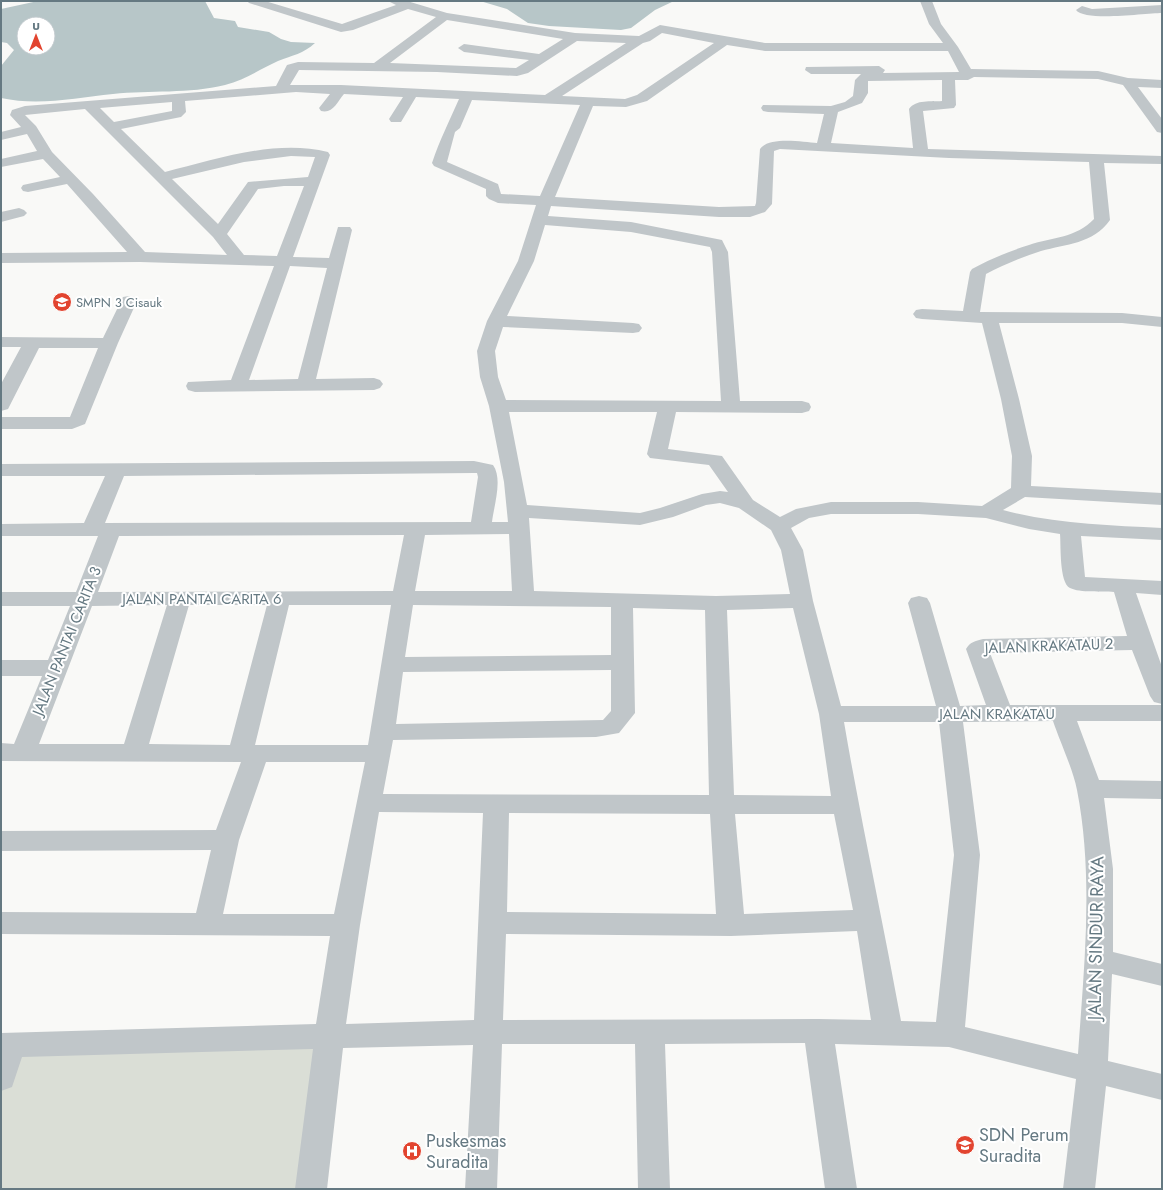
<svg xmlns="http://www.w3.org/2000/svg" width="1163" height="1190" font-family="Jost,sans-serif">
  <rect width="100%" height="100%" fill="#f9f9f7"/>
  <!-- green -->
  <path fill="#daded6" d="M 326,1040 L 307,1189 L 1,1189 L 1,1045 Z"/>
  <!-- water -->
  <g fill="#b7c6c8" fill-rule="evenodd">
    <path d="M 38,1 L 205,1 L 214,18 L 235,21 L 238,27 L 269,32 L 281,39 L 291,42 L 315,43 C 303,54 293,55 278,61 C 260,69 245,80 225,85 C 189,94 150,90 113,94 C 76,98 38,106 1,98 L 1,66 L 14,50 L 7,43 L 1,42 L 1,9 ZM 24,24 L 48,24 L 48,48 L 24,48 Z"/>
    <path d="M 480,1 L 674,1 L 655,10 L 631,28 L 621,30 L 549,26 L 528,23 L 507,9 Z"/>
  </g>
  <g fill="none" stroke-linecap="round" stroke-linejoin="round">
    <!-- minor -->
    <g fill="#c0c6c9" fill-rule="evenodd">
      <path d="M 247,1 L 265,1 L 342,24 L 396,5 L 388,1 L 407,1 L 447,13 L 575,33 L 639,36 L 660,25 L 765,43 L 943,43 L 929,24 L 920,1 L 932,1 L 941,24 L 958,47 L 971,69 L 1098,71 L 1128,78 L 1162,80 L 1162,88 L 1138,87 L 1162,119 L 1162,133 L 1157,132 L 1123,85 L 1098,79 L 974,77 L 968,80 L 955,80 L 956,105 L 954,108 L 923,111 L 928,149 L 1162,156 L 1162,164 L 1104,163 L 1110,220 C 1093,244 1066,244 1041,251 C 1022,257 1003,265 986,274 L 980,312 L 1122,313 L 1162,317 L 1162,327 L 1122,323 L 999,323 L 1019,399 L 1032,456 L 1031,486 L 1162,493 L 1162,505 L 1025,497 L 1003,510 C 1056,524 1108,525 1162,528 L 1162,540 L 1081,536 L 1085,577 L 1162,581 L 1162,595 L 1136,593 L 1162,667 L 1162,704 L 1154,702 L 1150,696 L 1132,650 L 990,653 L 1010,705 L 1162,705 L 1162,721 L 1077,721 L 1099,780 L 1162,781 L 1162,799 L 1104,798 L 1113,869 L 1113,952 L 1162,964 L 1162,986 L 1112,974 L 1108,1061 L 1162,1074 L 1162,1100 L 1106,1086 L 1095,1189 L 1063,1189 L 1076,1079 L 949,1047 L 835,1044 L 857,1189 L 825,1189 L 805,1043 L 665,1044 L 670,1189 L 638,1189 L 635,1044 L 502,1044 L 497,1189 L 465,1189 L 473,1045 L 343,1048 L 327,1189 L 295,1189 L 313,1049 L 22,1057 L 12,1087 L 1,1091 L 1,1033 L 316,1024 L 330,936 L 1,934 L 1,912 L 196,913 L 211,850 L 1,851 L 1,831 L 216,830 L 241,762 L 1,761 L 1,743 L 14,744 L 42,676 L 1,676 L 1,660 L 48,660 L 70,606 L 1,606 L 1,592 L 76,592 L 98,536 L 1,536 L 1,524 L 84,523 L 105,476 L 1,476 L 1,464 L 474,461 L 493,465 C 503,479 494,505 492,522 L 508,522 L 504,482 L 489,406 L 480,377 L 477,351 L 487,321 L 518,261 L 536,205 L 498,203 L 489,199 L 486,196 L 486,189 L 434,166 L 432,163 C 440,139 449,122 459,99 L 416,97 L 401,122 L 391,122 L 389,119 L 403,97 L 344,94 C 337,102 333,114 321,111 L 319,108 L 330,94 L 296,92 L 185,101 L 186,112 L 181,117 L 121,129 L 165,172 C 217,159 275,139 328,152 L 330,155 L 293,257 L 329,258 L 338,227 L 350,227 L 352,230 L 316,379 L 374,378 L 380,380 L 383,384 L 380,388 L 374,390 L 195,392 L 188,390 L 186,386 L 188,382 L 231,380 L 274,266 L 140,262 L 1,263 L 1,253 L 127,252 L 67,184 L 28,192 L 23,191 L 21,188 L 23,185 L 60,177 L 43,159 L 1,167 L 1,159 L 37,151 L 27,134 L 1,140 L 1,132 L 21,127 L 10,115 L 12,110 L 25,106 L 276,86 L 287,65 L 298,62 L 374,63 L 436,17 L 408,9 L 353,30 L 341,32 L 249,3 ZM 447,20 L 563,39 L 539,54 L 464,44 L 458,48 L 464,52 L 529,60 L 516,68 L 390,63 ZM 662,33 L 714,43 L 637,95 L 625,99 L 562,96 L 643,43 L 650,41 ZM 577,41 L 626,43 L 545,95 L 341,85 L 290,85 L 299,70 L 437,72 L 517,76 L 528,73 ZM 727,45 L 765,51 L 948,51 L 959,72 L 883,73 L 885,70 L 879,66 L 806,67 L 805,70 L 811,74 L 861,74 L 855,80 L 853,96 L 845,102 L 831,106 L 763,105 L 761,108 L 763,111 L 768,112 L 824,114 L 817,143 C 803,142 769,136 760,149 L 756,203 L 755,206 L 719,207 L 555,197 L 593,106 L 626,107 L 647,101 ZM 942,80 L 942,101 C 931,102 916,99 909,109 L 913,148 L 831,143 L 838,112 L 862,103 L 868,93 L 868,81 ZM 472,100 L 580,105 L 540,196 L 501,194 L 498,184 L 447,162 L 455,132 L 460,128 ZM 172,102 L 172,111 L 114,122 L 100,108 ZM 85,109 L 213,237 L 227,255 L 145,252 L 93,194 L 52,152 L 36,126 L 25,115 ZM 780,149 L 949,158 L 1089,162 L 1094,219 C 1076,238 1053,237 1029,245 C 1010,251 990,259 972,269 L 970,272 L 963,311 L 922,309 L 916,310 L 913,314 L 916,318 L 922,319 L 982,323 L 1001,399 L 1012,456 L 1011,488 L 982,506 L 918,502 L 831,502 L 796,509 L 780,517 L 753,500 L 722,456 L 668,449 L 676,412 L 802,413 L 809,411 L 811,407 L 809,403 L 802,401 L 740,401 L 728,252 L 722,240 L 631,222 L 548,216 L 551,206 L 719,217 L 750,217 L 765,212 L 772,204 L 774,151 ZM 291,156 L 315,157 L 308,177 L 248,182 L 218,224 L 172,179 L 244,162 ZM 284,186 L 304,186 L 277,256 L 244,255 L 227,234 L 258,189 ZM 545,225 L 631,232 L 710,247 L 712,252 L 721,401 L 506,400 L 498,377 L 495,351 L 503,327 L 633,333 L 639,332 L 642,328 L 639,324 L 633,323 L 507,316 L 534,261 ZM 290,266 L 327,268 L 298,379 L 249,380 ZM 509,412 L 657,412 L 647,454 L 650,458 L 709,465 L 728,492 L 720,491 L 702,494 L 660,508 L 640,513 L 527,505 ZM 474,473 L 477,473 L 478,477 L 471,522 L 105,523 L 124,476 ZM 720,503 L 739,508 L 771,530 L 781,550 L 790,594 L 716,596 L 534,591 L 529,518 L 640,525 L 673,517 L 706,505 ZM 831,514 L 918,514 L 986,518 L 1029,529 L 1060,534 C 1061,545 1059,583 1070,588 C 1080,593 1102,591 1114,592 L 1127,636 L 983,639 C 975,641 970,642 966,649 L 986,705 L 960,706 L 930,603 L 927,598 L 919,596 L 911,598 L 908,603 L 936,706 L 841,706 L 813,601 L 803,550 L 791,528 L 809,518 ZM 509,534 L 512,591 L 415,591 L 425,535 ZM 404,535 L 393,591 L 98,592 L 119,536 ZM 167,605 L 124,744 L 39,744 L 92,606 ZM 189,605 L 267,605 L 230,745 L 149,744 ZM 289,605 L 391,605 L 368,745 L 255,745 ZM 413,605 L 611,607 L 611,655 L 405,657 ZM 633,608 L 705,610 L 709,795 L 383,794 L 393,740 L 596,737 L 619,733 L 635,713 ZM 793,608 L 819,714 L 831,796 L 734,795 L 727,610 ZM 611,670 L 611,711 L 603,720 L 396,724 L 403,672 ZM 1053,721 C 1060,742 1073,769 1077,790 C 1094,877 1084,967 1078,1054 L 965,1027 L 980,855 L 963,722 ZM 844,722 L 939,722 L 954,855 L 936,1022 L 901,1021 C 883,921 861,822 844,722 ZM 266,762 L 365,762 L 334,914 L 223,914 L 239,840 ZM 379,812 L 483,813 L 474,1020 L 346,1024 L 360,925 ZM 509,813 L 710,814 L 716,914 L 507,912 ZM 735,814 L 834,814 L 853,910 L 744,914 ZM 857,931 L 871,1020 L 818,1019 L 503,1020 L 506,934 L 731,936 Z"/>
      <path d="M 1162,5 L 1162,13 C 1146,13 1085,22 1076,10 L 1082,6 L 1092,9 Z"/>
      <path d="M 19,208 L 24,210 L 27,213 L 24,216 L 1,222 L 1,212 Z"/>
      <path d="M 129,296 L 135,297 L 137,301 L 118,343 L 85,424 L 72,429 L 1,429 L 1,417 L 70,417 L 98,348 L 39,348 L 8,409 L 1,411 L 1,384 L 21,347 L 1,347 L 1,337 L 103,338 L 121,301 L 123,297 Z"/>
    </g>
  </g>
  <!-- icons -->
  <defs>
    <g id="school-disc" transform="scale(1)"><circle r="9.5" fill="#e2442f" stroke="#fff"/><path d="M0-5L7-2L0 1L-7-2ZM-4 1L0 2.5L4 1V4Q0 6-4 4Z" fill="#fff"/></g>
    <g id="hospital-disc" transform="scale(1)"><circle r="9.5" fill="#e2442f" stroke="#fff"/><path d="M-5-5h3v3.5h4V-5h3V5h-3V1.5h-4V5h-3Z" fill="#fff"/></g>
  </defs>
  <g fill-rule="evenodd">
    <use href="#school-disc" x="62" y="302"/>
    <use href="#school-disc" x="965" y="1145"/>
    <use href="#hospital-disc" x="412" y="1151"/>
  </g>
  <g text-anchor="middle" stroke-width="4" stroke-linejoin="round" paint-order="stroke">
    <!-- far-poi labels -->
    <g font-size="13" fill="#657982" stroke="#fff" text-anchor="start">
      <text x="76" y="307">SMPN 3 Cisauk</text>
    </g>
    <!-- street labels -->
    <g font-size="15" fill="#657982" stroke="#fff">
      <text x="202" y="604">JALAN PANTAI CARITA 6</text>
      <text transform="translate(67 641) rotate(-68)" y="5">JALAN PANTAI CARITA 3</text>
      <text transform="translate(1049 646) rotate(-2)" y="5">JALAN KRAKATAU 2</text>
      <text x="997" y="719">JALAN KRAKATAU</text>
    </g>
    <!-- near-street labels -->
    <g font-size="18" fill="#657982" stroke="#fff">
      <text transform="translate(1096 938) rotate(-89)" y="6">JALAN SINDUR RAYA</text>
    </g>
    <!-- near-poi labels -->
    <g font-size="18" fill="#657982" stroke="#fff" text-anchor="start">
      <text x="979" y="1141">SDN Perum<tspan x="979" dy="21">Suradita</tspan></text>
      <text x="426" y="1147">Puskesmas<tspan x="426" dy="21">Suradita</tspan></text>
    </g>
  </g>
  <!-- border -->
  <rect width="1163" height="1190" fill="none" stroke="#657982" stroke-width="4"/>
  <!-- north arrow -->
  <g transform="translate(36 36)"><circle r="19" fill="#ffffff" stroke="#c1c9cd"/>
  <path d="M0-3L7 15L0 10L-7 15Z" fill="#e2442f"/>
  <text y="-6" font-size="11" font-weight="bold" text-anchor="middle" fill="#657982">U</text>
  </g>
</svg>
